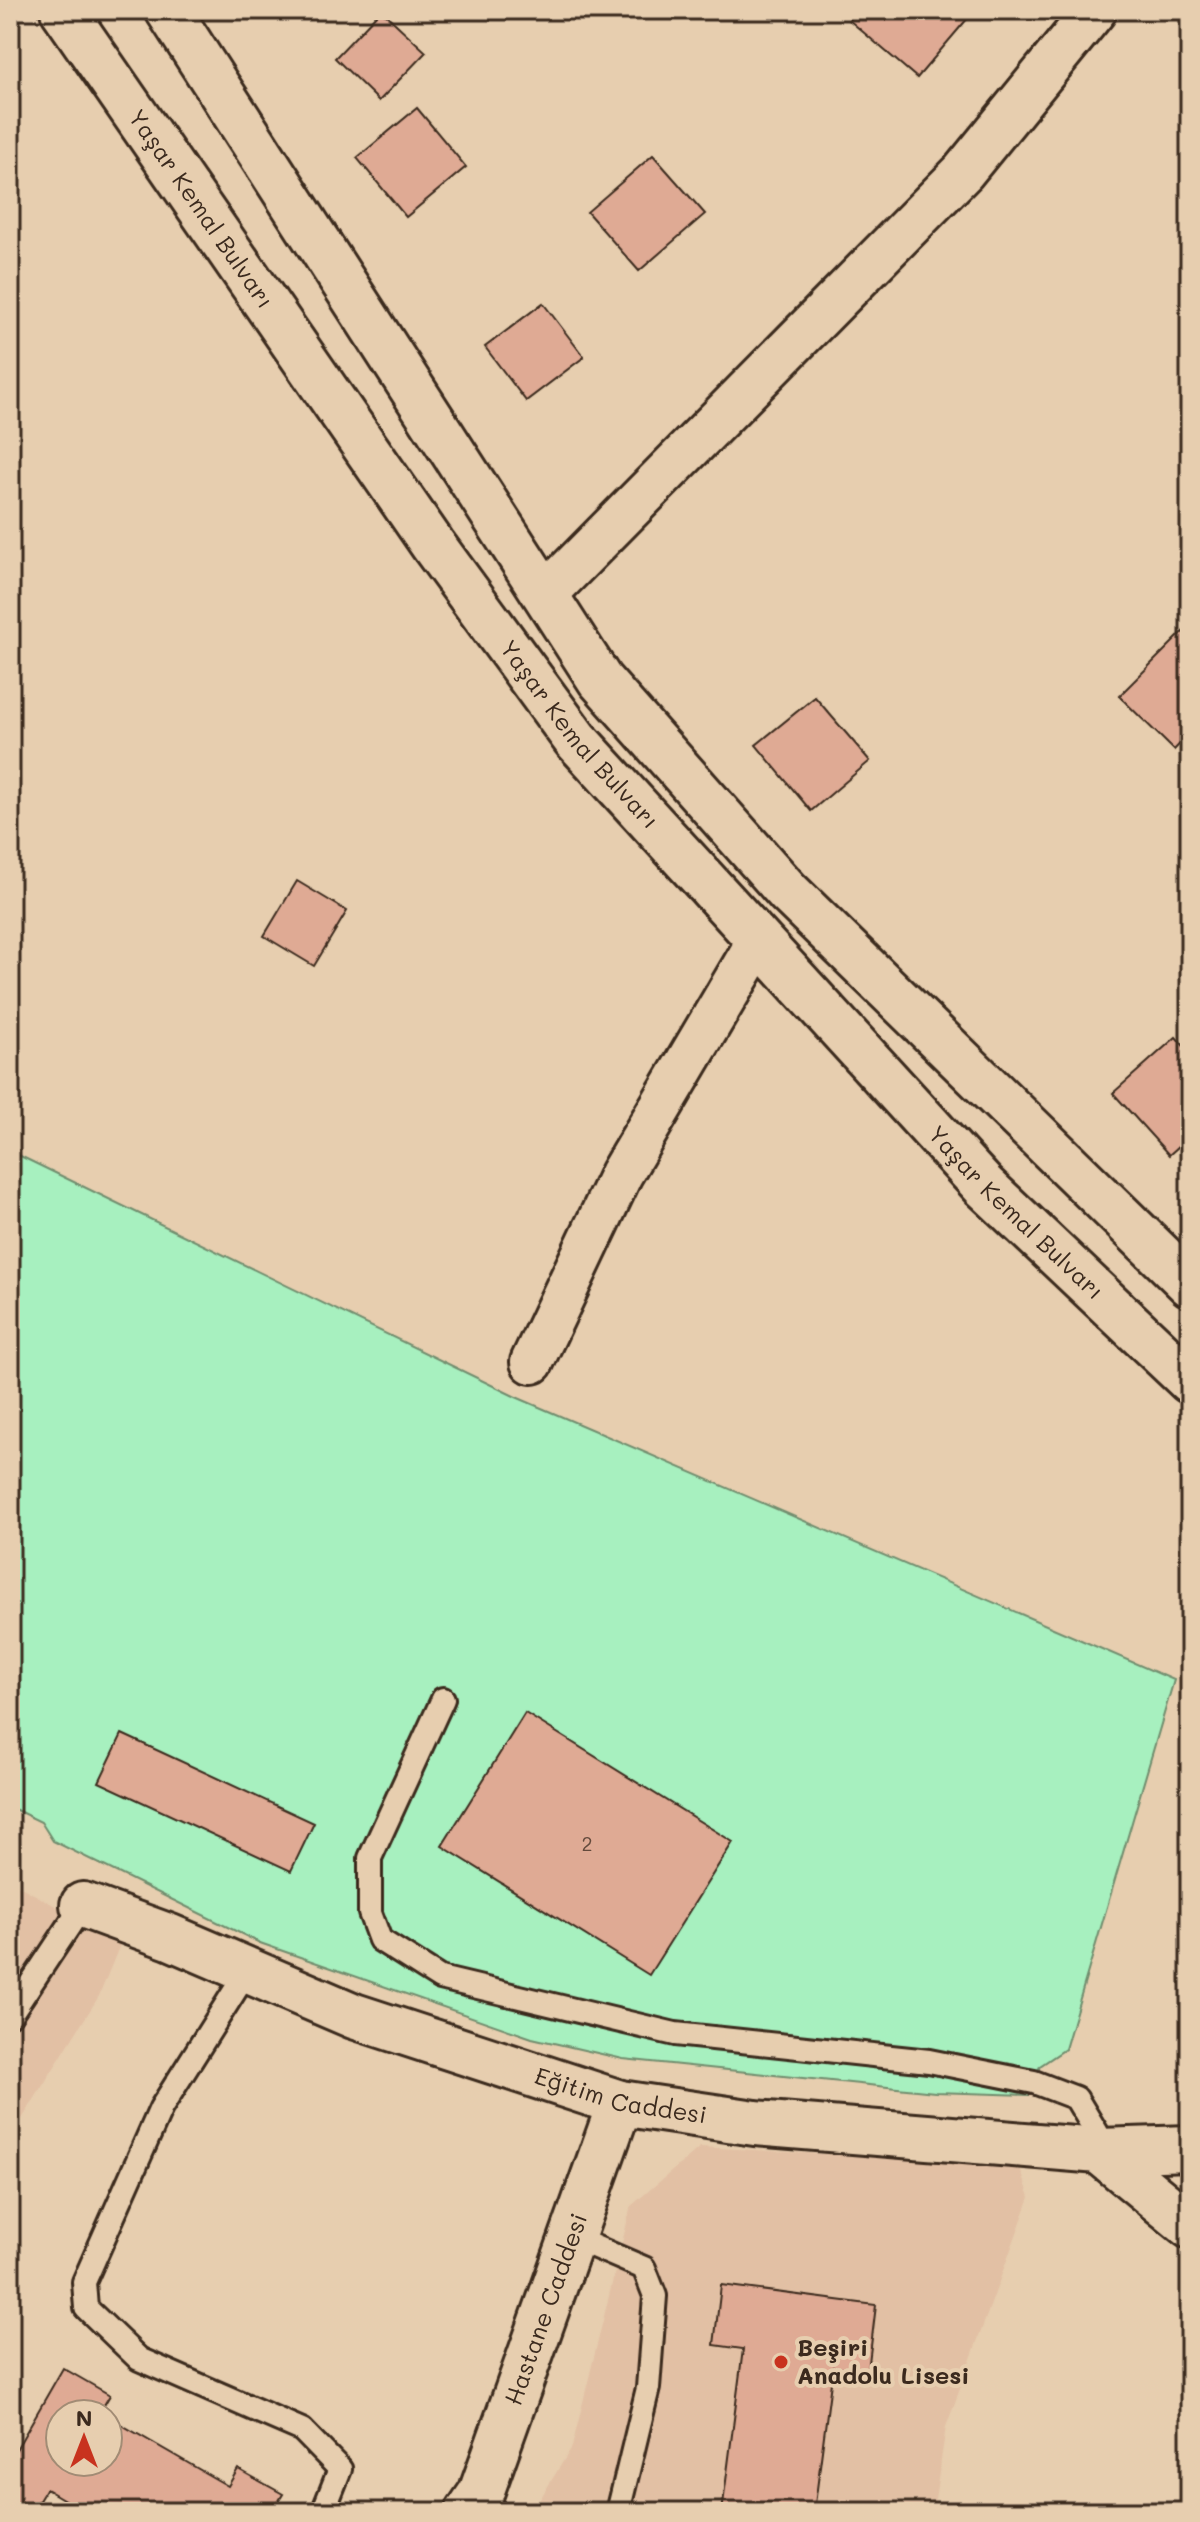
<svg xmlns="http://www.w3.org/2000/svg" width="1200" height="2522" font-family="Mali,sans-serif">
  <rect width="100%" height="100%" fill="#e7ceaf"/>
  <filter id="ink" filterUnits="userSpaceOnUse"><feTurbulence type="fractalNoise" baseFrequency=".0125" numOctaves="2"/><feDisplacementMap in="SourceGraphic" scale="16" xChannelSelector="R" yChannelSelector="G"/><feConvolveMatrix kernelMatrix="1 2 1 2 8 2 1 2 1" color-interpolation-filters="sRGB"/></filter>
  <g filter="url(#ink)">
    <!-- built -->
    <g fill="#e2c0a4">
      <path d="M 10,1881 L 121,1942 L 99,1996 L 10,2138 Z"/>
      <path d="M 700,2147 L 1019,2165 L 1030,2197 L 946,2427 L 933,2512 L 532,2512 L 572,2447 L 631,2206 Z"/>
    </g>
    <!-- green -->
    <path fill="#a7f0bf" stroke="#718d6e" stroke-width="2" d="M 10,1151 L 516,1397 L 1174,1680 L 1065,2049 L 1040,2066 L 1029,2095 L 935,2092 L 623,2059 L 532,2038 L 260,1943 L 53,1841 L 41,1822 L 10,1807 Z"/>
    <!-- building -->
    <g fill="#dfaa94" stroke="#3b2a1e" stroke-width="2">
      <path d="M 381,10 L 426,52 L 379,101 L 335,58 Z"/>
      <path d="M 858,10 L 959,10 L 968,18 L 917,78 L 849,20 Z"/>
      <path d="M 417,108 L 466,167 L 406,217 L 357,158 Z"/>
      <path d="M 653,155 L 705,214 L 639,271 L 587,212 Z"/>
      <path d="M 543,303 L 584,357 L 526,401 L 485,347 Z"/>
      <path d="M 1189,626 L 1190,733 L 1174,750 L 1119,696 Z"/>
      <path d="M 815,697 L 870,761 L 811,811 L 756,745 Z"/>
      <path d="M 297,881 L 347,911 L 314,966 L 264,936 Z"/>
      <path d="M 1176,1037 L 1190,1053 L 1190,1136 L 1169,1155 L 1113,1093 Z"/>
      <path d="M 525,1713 L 733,1842 L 649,1975 L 442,1846 Z"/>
      <path d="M 122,1734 L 314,1823 L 291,1871 L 99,1782 Z"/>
      <path d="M 721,2285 L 876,2305 L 868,2371 L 833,2367 L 814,2512 L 722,2512 L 743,2349 L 714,2345 Z"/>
      <path d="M 63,2368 L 110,2395 L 100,2412 L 103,2414 L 60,2414 L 60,2462 L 108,2462 L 108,2417 L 228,2486 L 238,2469 L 283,2494 L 272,2512 L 85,2512 L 46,2489 L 32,2512 L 10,2512 L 10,2460 Z"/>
    </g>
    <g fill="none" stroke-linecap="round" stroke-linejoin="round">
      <!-- service casing -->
      <g stroke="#3b2a1e" stroke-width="28">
        <g id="service">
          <path d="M 443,1699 L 370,1858 L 370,1913 L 380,1940 L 440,1978 L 675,2034 L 929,2061 L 1034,2082 L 1076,2098 L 1097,2133 L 1099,2151"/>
          <path d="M 248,1970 L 161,2108 L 84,2282 L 86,2308 L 139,2359 L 302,2430 L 340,2469 L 323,2512"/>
          <path d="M 10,2015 L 83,1905"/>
          <path d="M 574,2238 L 644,2268 L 655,2296 L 648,2388 L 618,2512"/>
        </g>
      </g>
      <!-- minor casing -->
      <g stroke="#3b2a1e" stroke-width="48">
        <g id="minor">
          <path d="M 545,595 L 963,172 L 1095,10"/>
          <path d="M 532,1362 L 621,1174 L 758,942"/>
        </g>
      </g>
      <!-- tertiary casing -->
      <g stroke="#3b2a1e" stroke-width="50">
        <g id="tertiary">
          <path id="s1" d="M 83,1905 L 170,1937 L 354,2016 L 620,2103 L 755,2123 L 1099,2151 L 1190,2148"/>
          <path d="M 1099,2151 L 1190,2226"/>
          <path id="s2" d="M 468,2512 L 481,2493 L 620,2103"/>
        </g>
      </g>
      <!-- secondary casing -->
      <g stroke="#3b2a1e" stroke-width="50">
        <g id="secondary">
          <path id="s3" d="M 63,10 L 433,545 L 575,739 L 984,1186 L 1190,1381"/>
          <path d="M 168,10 L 600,680 L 788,892 L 1190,1284"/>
        </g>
      </g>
      <!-- service -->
      <use href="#service" stroke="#e7ceaf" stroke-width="22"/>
      <!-- minor -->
      <use href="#minor" stroke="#e7ceaf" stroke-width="42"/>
      <!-- tertiary -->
      <use href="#tertiary" stroke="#e7ceaf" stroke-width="44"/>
      <!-- secondary -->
      <use href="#secondary" stroke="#e7ceaf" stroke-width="44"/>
    </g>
  </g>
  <!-- markers -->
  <circle fill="#c8321e" stroke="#e7ceaf" stroke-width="3" cx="781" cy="2362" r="8"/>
  <g text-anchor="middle" stroke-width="8" stroke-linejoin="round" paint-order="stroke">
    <!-- number labels -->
    <g font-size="20" fill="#644a3c">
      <text x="587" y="1851">2</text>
    </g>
    <!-- street labels -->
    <g font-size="24" fill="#3b2a1e" stroke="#e7ceaf">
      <text dy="8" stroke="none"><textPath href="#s3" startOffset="242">Yaşar Kemal Bulvarı</textPath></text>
      <text dy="8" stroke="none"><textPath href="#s3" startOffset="890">Yaşar Kemal Bulvarı</textPath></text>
      <text dy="8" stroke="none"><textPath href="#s3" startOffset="1538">Yaşar Kemal Bulvarı</textPath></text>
      <text dy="8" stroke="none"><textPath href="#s1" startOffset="572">Eğitim Caddesi</textPath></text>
      <text dy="8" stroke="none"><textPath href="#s2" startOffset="218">Hastane Caddesi</textPath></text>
    </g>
    <!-- poi labels -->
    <g font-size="24" font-weight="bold" fill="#3b2a1e" stroke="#e7ceaf" text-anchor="start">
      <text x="797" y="2356">Beşiri<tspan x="797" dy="28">Anadolu Lisesi</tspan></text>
    </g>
  </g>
  <!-- margin -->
  <rect width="1200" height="2522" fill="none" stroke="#e7ceaf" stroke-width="40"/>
  <rect x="20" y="20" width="1160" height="2482" fill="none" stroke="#3b2a1e" stroke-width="3" filter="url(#ink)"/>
  <!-- north arrow -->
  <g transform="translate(84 2438)"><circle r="38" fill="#e7ceaf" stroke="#a28c75" stroke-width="2"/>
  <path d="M0-6L14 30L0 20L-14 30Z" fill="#c8321e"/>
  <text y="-12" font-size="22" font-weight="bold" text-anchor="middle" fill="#3b2a1e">N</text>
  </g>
</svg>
